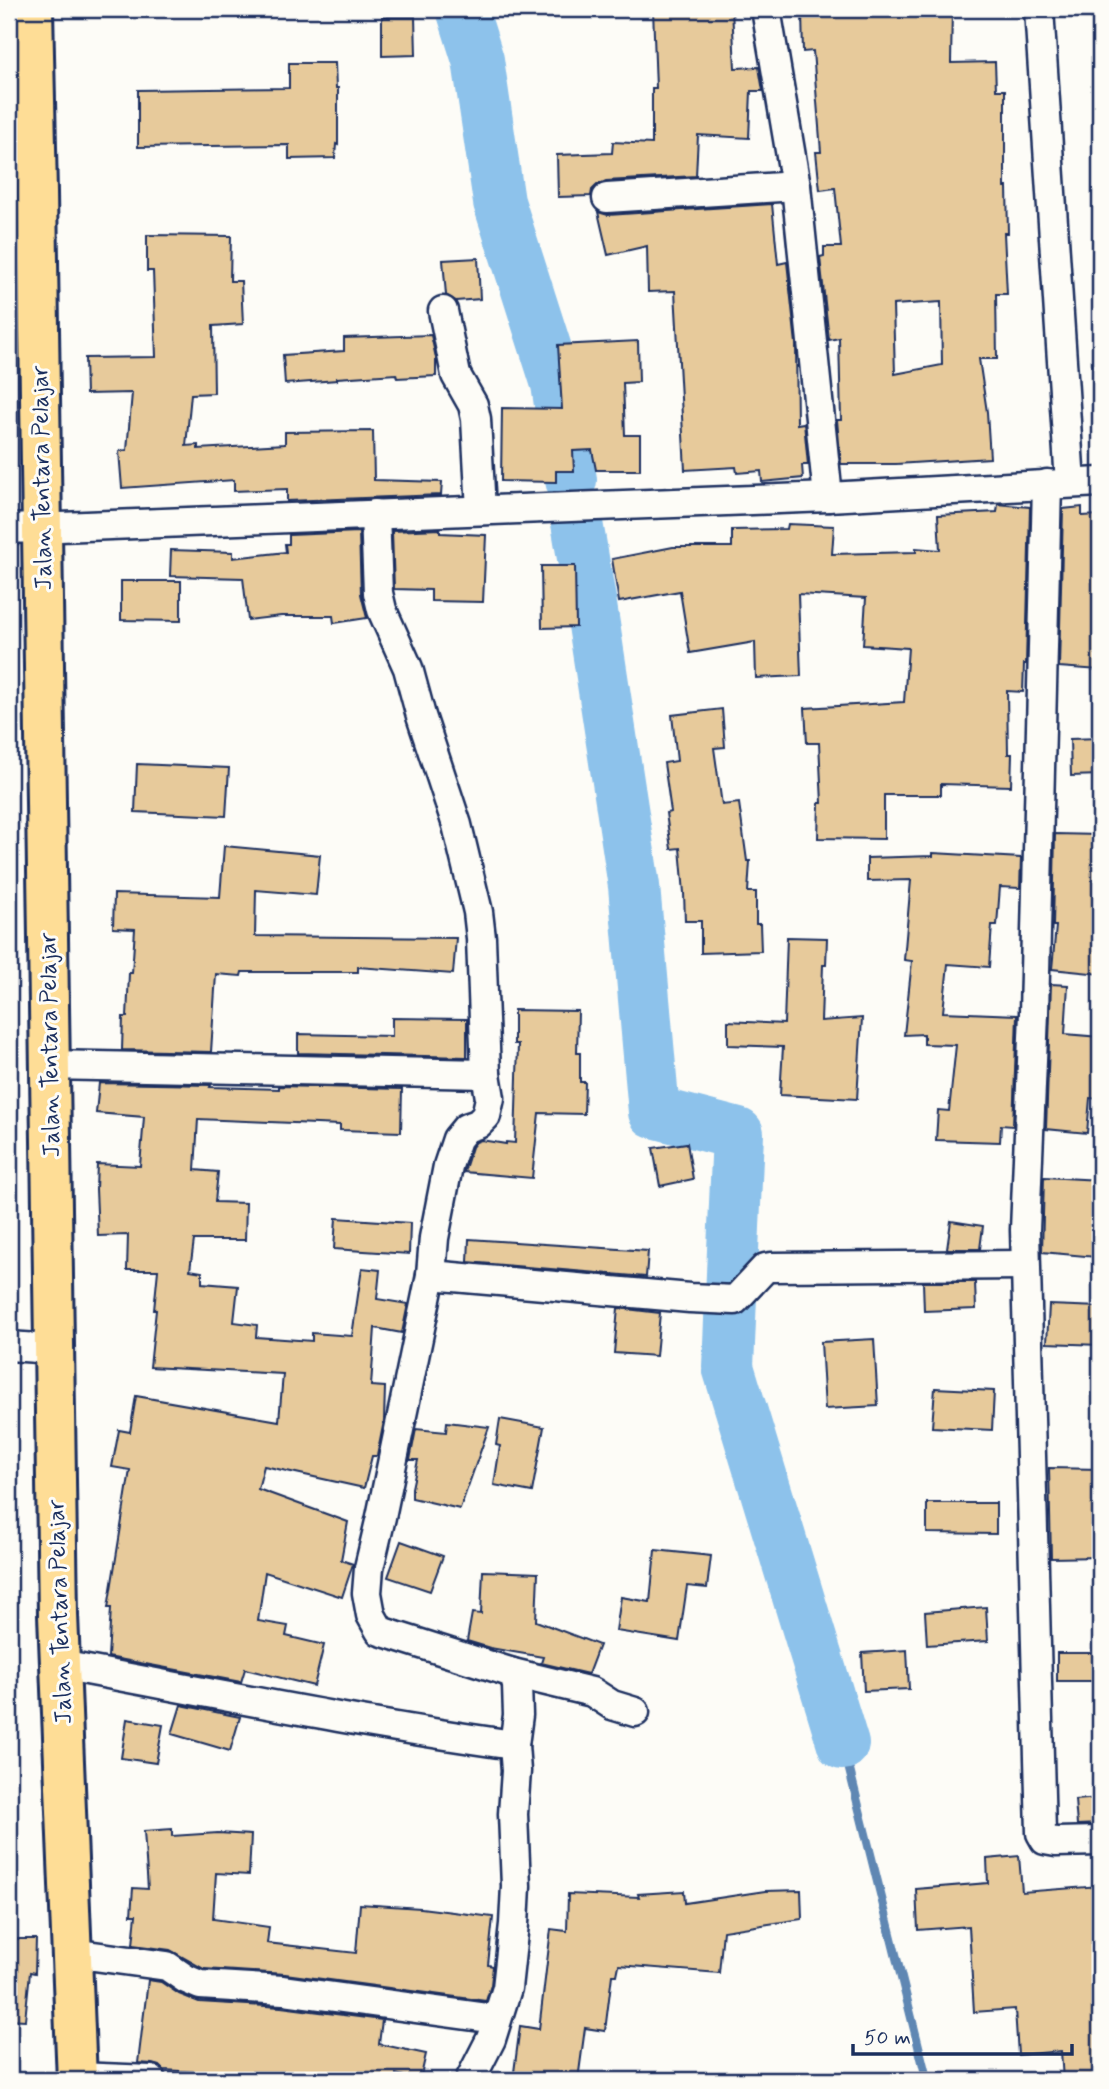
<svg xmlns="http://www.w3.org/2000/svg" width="1109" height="2089" font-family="Mynerve,sans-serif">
  <rect width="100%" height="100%" fill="#fdfcf7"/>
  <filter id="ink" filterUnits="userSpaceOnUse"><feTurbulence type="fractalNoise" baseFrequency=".0143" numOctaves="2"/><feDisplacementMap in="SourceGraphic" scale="14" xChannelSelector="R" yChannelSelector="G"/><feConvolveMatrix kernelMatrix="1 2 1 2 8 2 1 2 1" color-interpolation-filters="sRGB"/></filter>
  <g filter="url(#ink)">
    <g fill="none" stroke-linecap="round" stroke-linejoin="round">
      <!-- stream -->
      <path stroke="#5f87b3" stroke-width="9" d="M 843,1744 L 927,2080"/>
      <!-- river -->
      <g stroke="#8dc2eb" stroke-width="52">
        <path d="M 462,9 L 478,60 L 499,202 L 557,384 L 571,480"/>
        <path d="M 575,511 L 591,605 L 634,886 L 654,1112 L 738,1134 L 728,1367 L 843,1744"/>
      </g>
    </g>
    <!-- building -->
    <g fill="#e7ca9b" stroke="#1b2f5e" stroke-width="2" fill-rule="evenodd">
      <path d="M 653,9 L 732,9 L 735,68 L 759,67 L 763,91 L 751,91 L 749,138 L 698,135 L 696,176 L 606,181 L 597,185 L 592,190 L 591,196 L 558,197 L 557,155 L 612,153 L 613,142 L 652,144 L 652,88 L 656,88 Z"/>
      <path d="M 898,9 L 952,10 L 951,63 L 995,62 L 996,90 L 1005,90 L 1005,187 L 1007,187 L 1008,233 L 1004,233 L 1007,294 L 996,294 L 997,359 L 979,359 L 987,412 L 990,458 L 896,464 L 841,464 L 837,420 L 841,420 L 839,338 L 829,340 L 820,257 L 824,256 L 824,247 L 841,247 L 835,188 L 820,190 L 816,152 L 821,152 L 813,51 L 803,52 L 802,13 L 844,12 L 844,14 L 898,10 ZM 941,302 L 942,365 L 895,374 L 893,305 Z"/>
      <path d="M 382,17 L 415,17 L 416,55 L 382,56 Z"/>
      <path d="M 289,63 L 335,63 L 336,88 L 338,88 L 338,145 L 336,144 L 335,158 L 289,159 L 289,145 L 138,147 L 138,90 L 289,88 Z"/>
      <path d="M 772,204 L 778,264 L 787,262 L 796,344 L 797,424 L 804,423 L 808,465 L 802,465 L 803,478 L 762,482 L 761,471 L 737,473 L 736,467 L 685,470 L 675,291 L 648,292 L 647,246 L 608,255 L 598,212 L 608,215 Z"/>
      <path d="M 147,235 L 231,236 L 230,281 L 241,281 L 243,324 L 213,326 L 214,393 L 191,394 L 186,446 L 198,445 L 198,449 L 285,444 L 285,432 L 373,431 L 374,480 L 442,482 L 441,495 L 287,501 L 287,489 L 234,491 L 234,480 L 122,488 L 119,451 L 127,450 L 132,393 L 86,394 L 85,358 L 156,357 L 153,271 L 147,271 Z"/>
      <path d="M 478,258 L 480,299 L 456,301 L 446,295 L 443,260 Z"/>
      <path d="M 431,335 L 436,358 L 436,376 L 397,378 L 396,374 L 337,378 L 337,380 L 285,384 L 283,355 L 344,351 L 344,338 Z"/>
      <path d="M 638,341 L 639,382 L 623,383 L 625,435 L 640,435 L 640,470 L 596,470 L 592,450 L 573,451 L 574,471 L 556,471 L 556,482 L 501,481 L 502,408 L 562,409 L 558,345 Z"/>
      <path d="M 998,504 L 1030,507 L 1026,664 L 1024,664 L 1023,692 L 1007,691 L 1008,754 L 1012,754 L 1011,786 L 941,784 L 941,795 L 884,795 L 884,839 L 818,838 L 819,803 L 822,803 L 819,743 L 807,743 L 805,708 L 904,702 L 908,648 L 863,645 L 866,598 L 798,594 L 801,676 L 756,678 L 755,642 L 690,653 L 680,591 L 619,602 L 612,559 L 673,547 L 732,547 L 732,530 L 787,529 L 788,524 L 834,526 L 832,554 L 916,552 L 916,548 L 940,550 L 938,515 L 997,512 Z"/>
      <path d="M 1082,507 L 1082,516 L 1100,515 L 1100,670 L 1059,667 L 1063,509 Z"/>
      <path d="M 440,529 L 440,533 L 486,535 L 483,602 L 431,601 L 431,590 L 394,589 L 392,531 Z"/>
      <path d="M 359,532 L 361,594 L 367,618 L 334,623 L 333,616 L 281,616 L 248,620 L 243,578 L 170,576 L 171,550 L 233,552 L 233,558 L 286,552 L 285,544 L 289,544 L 289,535 Z"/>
      <path d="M 541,566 L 575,566 L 576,627 L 542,628 Z"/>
      <path d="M 121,581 L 181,581 L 181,621 L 121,620 Z"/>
      <path d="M 722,709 L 725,747 L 714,748 L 722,805 L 739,803 L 747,861 L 750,861 L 748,892 L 756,892 L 756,924 L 760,924 L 761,951 L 701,953 L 701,921 L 685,921 L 684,893 L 680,848 L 671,849 L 666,813 L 671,812 L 664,763 L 677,761 L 672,715 Z"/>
      <path d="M 1100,738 L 1100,775 L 1071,776 L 1070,739 Z"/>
      <path d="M 137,764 L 229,768 L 226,816 L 135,812 Z"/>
      <path d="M 1055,834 L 1100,835 L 1100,974 L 1052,969 L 1056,926 L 1053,926 Z"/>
      <path d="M 224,846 L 320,855 L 316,895 L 256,890 L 255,936 L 456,938 L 453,974 L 358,967 L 358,972 L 242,972 L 241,976 L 216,974 L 211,1052 L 122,1050 L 123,1017 L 127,1017 L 129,973 L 132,973 L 135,929 L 113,928 L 114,894 L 220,897 Z"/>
      <path d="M 933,853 L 1021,858 L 1020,888 L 1000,887 L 997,925 L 992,925 L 989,967 L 948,964 L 943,1012 L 1017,1015 L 1013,1126 L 1001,1125 L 1000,1142 L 936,1140 L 938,1110 L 949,1111 L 956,1045 L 924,1044 L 924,1034 L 904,1035 L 912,961 L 904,960 L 911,880 L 867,881 L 867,858 L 933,856 Z"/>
      <path d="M 787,937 L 827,938 L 826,965 L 823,965 L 821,1021 L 862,1018 L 857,1099 L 780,1095 L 783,1047 L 728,1045 L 728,1021 L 784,1024 Z"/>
      <path d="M 1051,984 L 1068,985 L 1065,1034 L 1100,1037 L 1097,1071 L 1100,1072 L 1100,1099 L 1090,1098 L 1087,1133 L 1046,1129 Z"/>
      <path d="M 514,1010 L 578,1011 L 577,1053 L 580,1053 L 580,1082 L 585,1082 L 584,1114 L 539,1113 L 532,1178 L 464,1172 L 472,1147 L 476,1142 L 481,1140 L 506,1144 L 506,1142 L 515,1143 L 518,1044 L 514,1044 Z"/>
      <path d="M 392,1018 L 467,1019 L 467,1057 L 298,1053 L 298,1034 L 392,1036 Z"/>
      <path d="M 99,1083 L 211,1085 L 210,1087 L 279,1089 L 279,1086 L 402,1089 L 401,1132 L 340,1130 L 340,1125 L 198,1119 L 195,1170 L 218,1172 L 215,1202 L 246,1203 L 245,1240 L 194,1240 L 190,1270 L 202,1272 L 202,1283 L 238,1286 L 234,1322 L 257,1325 L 256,1337 L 312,1341 L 312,1333 L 352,1336 L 362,1268 L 380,1270 L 377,1299 L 408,1304 L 402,1333 L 375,1328 L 371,1386 L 385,1387 L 384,1421 L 377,1456 L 372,1456 L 364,1488 L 264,1466 L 258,1489 L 348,1522 L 341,1560 L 353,1564 L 342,1597 L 265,1572 L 258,1621 L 288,1626 L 286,1636 L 324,1645 L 314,1686 L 245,1669 L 241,1682 L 108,1657 L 111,1608 L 108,1608 L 130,1470 L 112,1467 L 119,1430 L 130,1432 L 136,1396 L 279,1421 L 283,1374 L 150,1367 L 156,1310 L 154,1310 L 158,1270 L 127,1270 L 128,1235 L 98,1236 L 96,1189 L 97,1164 L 140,1166 L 144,1117 L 96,1113 Z"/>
      <path d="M 687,1143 L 693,1179 L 660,1186 L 653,1148 Z"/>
      <path d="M 1044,1177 L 1100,1180 L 1096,1257 L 1042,1252 Z"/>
      <path d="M 336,1218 L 410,1223 L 409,1254 L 334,1249 Z"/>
      <path d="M 951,1221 L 983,1226 L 980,1249 L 947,1249 Z"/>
      <path d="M 469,1239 L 648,1251 L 646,1277 L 468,1262 Z"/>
      <path d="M 923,1282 L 975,1282 L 976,1309 L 924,1311 Z"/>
      <path d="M 1049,1305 L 1100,1307 L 1100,1345 L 1047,1343 Z"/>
      <path d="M 618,1308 L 660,1313 L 656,1356 L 614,1353 Z"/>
      <path d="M 874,1339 L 878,1406 L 825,1409 L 821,1342 Z"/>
      <path d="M 935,1388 L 994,1391 L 992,1430 L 932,1427 Z"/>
      <path d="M 500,1419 L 544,1427 L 532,1492 L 494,1485 L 500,1446 L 496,1445 Z"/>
      <path d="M 447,1422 L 489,1427 L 460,1509 L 412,1498 L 412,1488 L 418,1460 L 410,1460 L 416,1429 L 446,1432 Z"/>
      <path d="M 1049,1468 L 1100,1469 L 1100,1501 L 1098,1501 L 1100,1557 L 1051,1558 Z"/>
      <path d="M 927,1503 L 996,1503 L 996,1534 L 927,1533 Z"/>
      <path d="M 401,1541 L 443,1556 L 430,1591 L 388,1577 Z"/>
      <path d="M 655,1550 L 711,1556 L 707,1588 L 687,1586 L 679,1641 L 616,1631 L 621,1597 L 650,1602 Z"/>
      <path d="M 483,1571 L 538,1573 L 536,1621 L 599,1645 L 588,1674 L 541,1663 L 543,1657 L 490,1648 L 467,1641 L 472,1613 L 481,1614 Z"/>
      <path d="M 986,1607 L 988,1641 L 927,1645 L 925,1612 Z"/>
      <path d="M 907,1650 L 909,1689 L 864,1691 L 862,1653 Z"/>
      <rect x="1057" y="1653" width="43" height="28"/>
      <path d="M 181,1705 L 240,1717 L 230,1751 L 172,1734 Z"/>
      <path d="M 127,1719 L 163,1725 L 156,1763 L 121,1758 Z"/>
      <path d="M 1100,1798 L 1100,1824 L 1077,1825 L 1075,1800 Z"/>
      <path d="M 172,1829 L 172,1836 L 218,1833 L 251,1835 L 249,1875 L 216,1873 L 213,1919 L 269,1927 L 267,1943 L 356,1953 L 360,1904 L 421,1908 L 493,1917 L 488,1965 L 493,1966 L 491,1985 L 486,2001 L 285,1974 L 204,1969 L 170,1950 L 133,1945 L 136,1915 L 131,1915 L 133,1888 L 148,1889 L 144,1831 Z"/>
      <path d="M 1019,1856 L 1022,1892 L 1100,1886 L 1100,2080 L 1063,2080 L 1061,2051 L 1018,2055 L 1015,2009 L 974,2012 L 969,1926 L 918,1930 L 916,1889 L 988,1883 L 987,1859 Z"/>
      <path d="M 801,1890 L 802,1919 L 723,1931 L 719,1973 L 619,1965 L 617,1975 L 612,1975 L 605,2031 L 585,2028 L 578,2080 L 513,2080 L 520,2026 L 539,2029 L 551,1929 L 567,1931 L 568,1894 L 639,1897 L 638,1894 L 684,1891 L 685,1903 L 765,1891 Z"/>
      <path d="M 9,1939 L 36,1939 L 35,1973 L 30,1972 L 25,2020 L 9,2019 Z"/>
      <path d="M 148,1980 L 161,1982 L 179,1994 L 199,2002 L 281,2007 L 382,2020 L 379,2044 L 426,2054 L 420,2080 L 396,2074 L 396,2080 L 245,2080 L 229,2079 L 230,2074 L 163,2070 L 159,2066 L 152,2064 L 138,2063 Z"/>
    </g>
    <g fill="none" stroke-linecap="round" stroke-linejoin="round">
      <!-- street casing -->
      <g stroke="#1b2f5e" stroke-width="33">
        <g id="street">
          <path d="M 766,9 L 796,186 L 828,497"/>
          <path d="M 1039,9 L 1070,483"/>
          <path d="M 607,198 L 796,186"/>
          <path d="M 443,311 L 456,375 L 473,405 L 476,419 L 481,510"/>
          <path d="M 1047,484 L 1034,1013 L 1025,1230 L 1041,1833 L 1045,1840 L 1056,1842 L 1100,1841"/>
          <path d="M 375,514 L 378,593 L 382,610 L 408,668 L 421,716 L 457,825 L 478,912 L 481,938 L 486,1074 L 490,1098 L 486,1116 L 478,1124 L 466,1128 L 457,1139 L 448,1166 L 434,1238 L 431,1275 L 381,1517 L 369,1568 L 367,1593 L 371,1615 L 380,1631 L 513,1673 L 592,1692 L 612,1705 L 635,1712"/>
          <path d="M 9,529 L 828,497 L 1100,482"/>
          <path d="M 49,1065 L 486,1074"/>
          <path d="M 431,1275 L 690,1298 L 735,1300 L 765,1268 L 771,1267 L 1025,1265"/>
          <path d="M 9,1346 L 52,1349"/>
          <path d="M 60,1665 C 211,1693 362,1724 514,1745"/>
          <path d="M 72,1953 L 167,1966 L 186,1979 L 200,1985 L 283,1990 L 496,2019"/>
          <path d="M 77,2077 L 151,2080"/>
          <path d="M 470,2080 L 491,2039 L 507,1988 L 514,1924 L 516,1886 L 513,1814 L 516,1771 L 514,1745 L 518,1715 L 517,1685 L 513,1673"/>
        </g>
      </g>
      <!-- highway casing -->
      <g stroke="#1b2f5e" stroke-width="44">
        <path id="highway" d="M 33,9 L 37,193 L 58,1615 L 77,2080"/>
      </g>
      <!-- street -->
      <use href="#street" stroke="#fdfcf7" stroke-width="28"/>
      <!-- highway -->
      <use href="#highway" stroke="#fedd96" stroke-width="38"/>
    </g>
  </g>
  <g text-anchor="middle" stroke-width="6" stroke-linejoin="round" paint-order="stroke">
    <!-- street labels -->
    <g font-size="24" fill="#1b2f5e" stroke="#fdfcf7">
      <text transform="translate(41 478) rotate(-91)" y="8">Jalan Tentara Pelajar</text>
      <text transform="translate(49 1045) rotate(-91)" y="8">Jalan Tentara Pelajar</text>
      <text transform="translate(59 1612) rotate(-92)" y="8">Jalan Tentara Pelajar</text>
    </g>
  </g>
  <!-- margin -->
  <rect width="1109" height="2089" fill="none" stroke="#fdfcf7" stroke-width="35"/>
  <rect x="18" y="18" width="1074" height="2054" fill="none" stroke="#1b2f5e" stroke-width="2.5" filter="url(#ink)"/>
  <!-- scale -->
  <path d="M853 2044v10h219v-10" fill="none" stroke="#1b2f5e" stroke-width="3.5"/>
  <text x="864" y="2044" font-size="21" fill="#1b2f5e" stroke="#fdfcf7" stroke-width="5" paint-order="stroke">50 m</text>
</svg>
